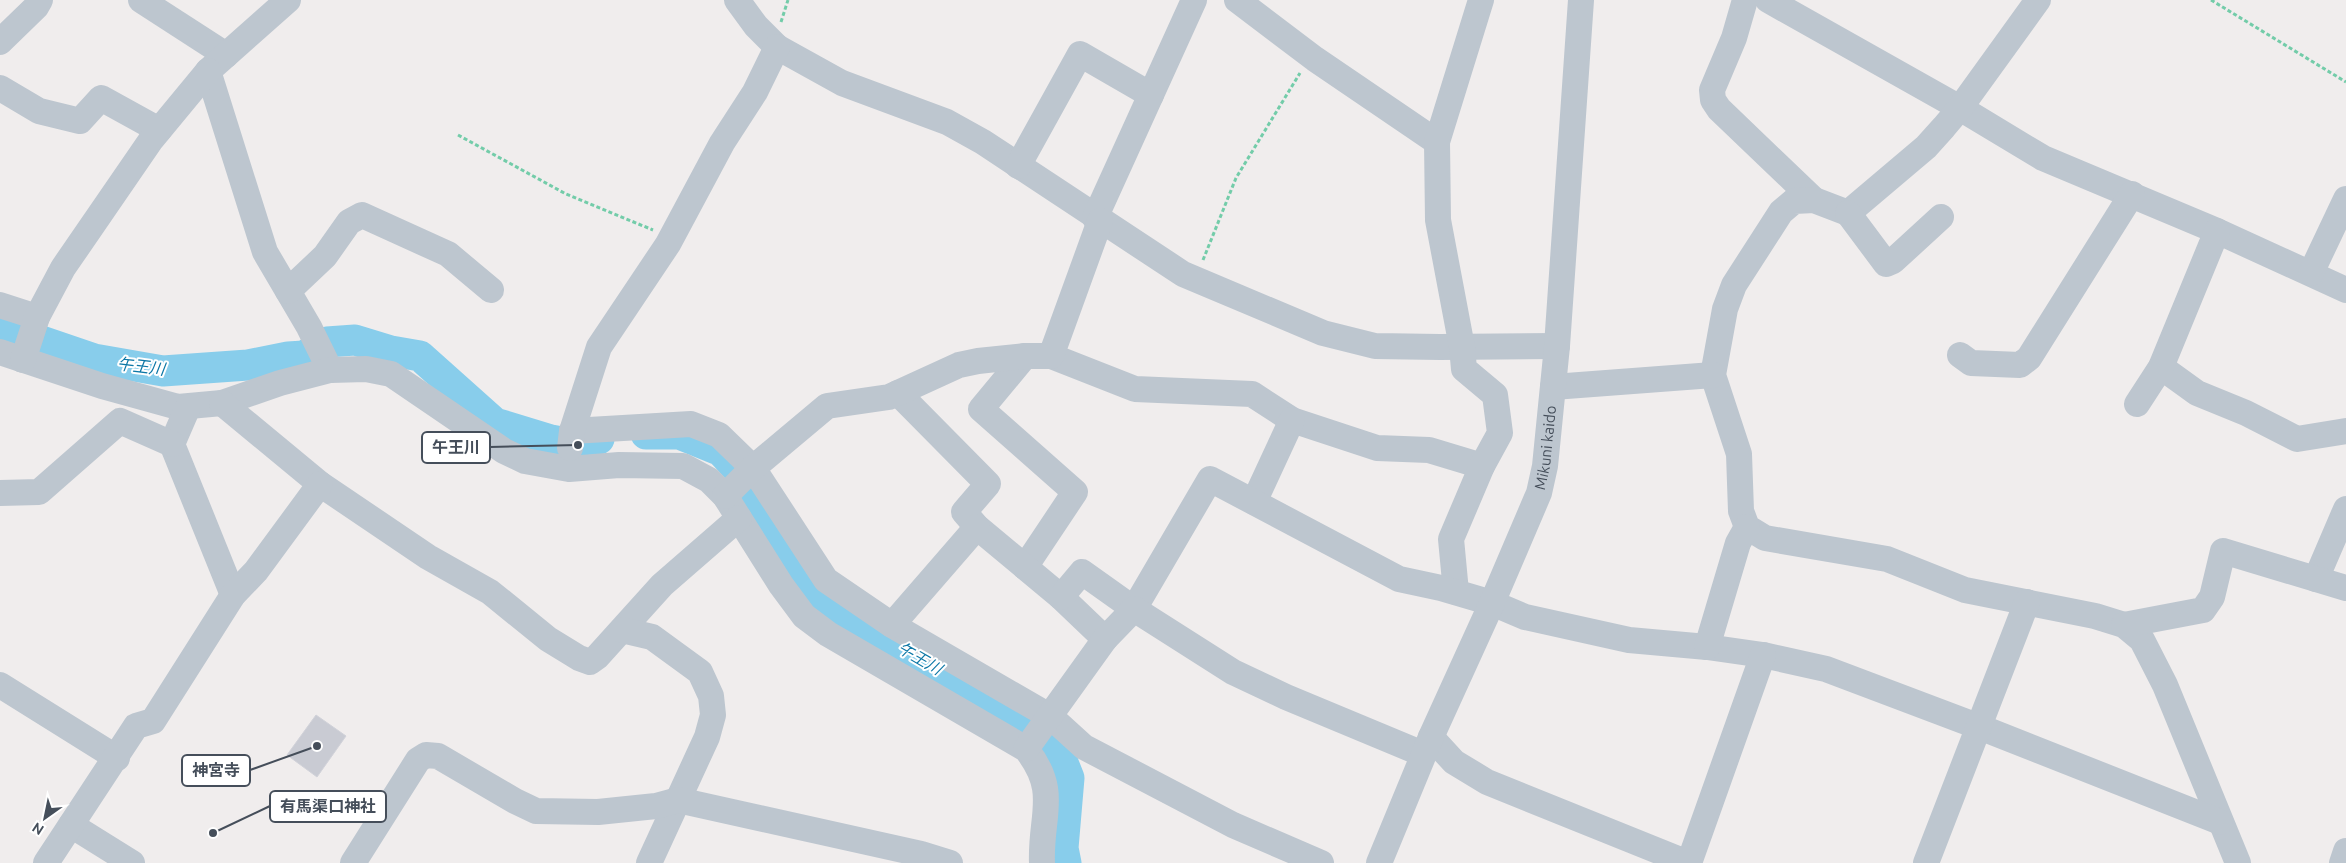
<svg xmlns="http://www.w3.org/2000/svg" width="2346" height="863" font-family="Ubuntu,'Noto Sans JP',sans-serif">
  <rect width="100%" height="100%" fill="#f0eded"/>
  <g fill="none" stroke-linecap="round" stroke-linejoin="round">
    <!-- river -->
    <g stroke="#88cdeb" stroke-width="31">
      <path d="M 0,327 L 94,359 L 163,371 L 248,365 L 288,357 L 304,356 L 327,342 L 355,340 L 391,351 L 420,356 L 495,423 L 551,440 L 578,445 L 599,439"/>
      <path d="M 646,434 L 679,434 L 721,451 L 744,476 L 791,556 L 827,604 L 1016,713 L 1056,745 L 1069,778 L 1063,848 L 1066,863"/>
    </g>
  </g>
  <!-- building -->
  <path fill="#c9cbd3" stroke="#d1d2d9" d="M 316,715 L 346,736 L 317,777 L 287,755 Z"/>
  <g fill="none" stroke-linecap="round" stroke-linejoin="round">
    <!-- path -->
    <g stroke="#73cca9" stroke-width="3" stroke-dasharray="4 2.5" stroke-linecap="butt">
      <path d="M 2211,0 L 2346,82"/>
      <path d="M 781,22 L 788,0"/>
      <path d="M 458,135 L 566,194 L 653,230"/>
      <path d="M 1203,260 L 1236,178 L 1300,73"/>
    </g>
    <!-- minor -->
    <g stroke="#bdc6cf" stroke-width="26">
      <path d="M 141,0 L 226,55"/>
      <path d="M 288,0 L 208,71 L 265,252 L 309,327 L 330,370"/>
      <path d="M 737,0 L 756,26 L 777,47 L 842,83 L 947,122 L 983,142 L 1183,274 L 1323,333 L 1375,346 L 1440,347 L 1557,346"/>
      <path d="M 1237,0 L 1315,59 L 1437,142"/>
      <path d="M 1745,0 L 1734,38 L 1712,90 L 1713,100 L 1719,109 L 1814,200"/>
      <path d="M 1768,0 L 1960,108 L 2043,158 L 2217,231 L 2346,290"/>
      <path d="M 2038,0 L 1960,108 L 1944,127 L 1926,147 L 1848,213 L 1814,200 L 1794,201 L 1781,212 L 1734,285 L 1725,309 L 1713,375 L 1739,454 L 1741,511 L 1747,527 L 1765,538 L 1887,559 L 1965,590 L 2095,616 L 2124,625 L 2142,640 L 2165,685 L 2238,863"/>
      <path d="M 0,42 L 36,7 L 40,0"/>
      <path d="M 0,88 L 39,111 L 80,121 L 101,98 L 159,130"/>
      <path d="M 1018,166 L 1080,54 L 1151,95"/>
      <path d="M 1848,213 L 1886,264 L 1893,261 L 1941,217"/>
      <path d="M 1095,218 L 1194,0"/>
      <path d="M 2311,273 L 2346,199"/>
      <path d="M 288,291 L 325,256 L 349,222 L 362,215 L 448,254 L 491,290"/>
      <path d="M 0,305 L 37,317"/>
      <path d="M 0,352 L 102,386 L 178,407 L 222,403 L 280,383 L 330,370 L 366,369 L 391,374 L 504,451 L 525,461 L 569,469 L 619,465 L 683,466 L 709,480 L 725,496 L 781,585 L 804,616 L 828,634 L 1026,749 C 1060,792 1040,815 1042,863"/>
      <path d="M 1960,355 L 1971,363 L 2020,365 L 2029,358 L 2132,194"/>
      <path d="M 1025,356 L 981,409 L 1075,492 L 1025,567"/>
      <path d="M 1051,356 L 1135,389 L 1252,394 L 1292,420 L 1377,448 L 1429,450 L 1482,466"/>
      <path d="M 23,360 L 37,317 L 63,268 L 151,140 L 208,71"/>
      <path d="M 2161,367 L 2197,393 L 2246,413 L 2297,439 L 2346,431"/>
      <path d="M 1553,387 L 1713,375"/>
      <path d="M 898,393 L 988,484 L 964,512 L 977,527 L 1061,597 L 1105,639"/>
      <path d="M 222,403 L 320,484 L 428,557 L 490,592 L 548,639 L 579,658 L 590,662 L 597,657 L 662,585 L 739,518"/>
      <path d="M 2137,404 L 2161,367 L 2217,231"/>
      <path d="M 188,407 L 172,444 L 233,595"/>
      <path d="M 572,431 L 691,424 L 719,435 L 753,468 L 826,580 L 892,625 L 1051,717 L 1084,747 L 1233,825 L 1321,863"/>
      <path d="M 570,448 L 572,431 L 599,347 L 668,244 L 722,143 L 755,92 L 777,47"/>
      <path d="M 0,493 L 39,492 L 120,421 L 172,444"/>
      <path d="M 725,496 L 753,468 L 827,406 L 889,397 L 959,365 L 978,361 L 1025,356 L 1051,356 L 1100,221"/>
      <path d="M 1254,502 L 1292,420"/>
      <path d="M 2316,579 L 2346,509"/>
      <path d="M 1456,592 L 1451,539 L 1482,466 L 1500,433 L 1495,395 L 1464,369 L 1462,347 L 1438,220 L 1437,142 L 1481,0"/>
      <path d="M 1061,597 L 1082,572 L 1134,609 L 1210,479 L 1399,579 L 1441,588 L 1492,603 L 1525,617 L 1629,640 L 1707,647 L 1763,655 L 1826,669 L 1977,726 L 2220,822"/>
      <path d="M 892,625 L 977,527"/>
      <path d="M 2124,625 L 2203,610 L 2212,597 L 2223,551 L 2346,588"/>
      <path d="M 622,630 L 652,637 L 700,672 L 711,696 L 713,715 L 707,737 L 649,863"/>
      <path d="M 1707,647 L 1738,543 L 1747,527"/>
      <path d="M 0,685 L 117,758"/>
      <path d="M 1431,737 L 1454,762 L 1487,782 L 1688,863"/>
      <path d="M 1026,749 L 1105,639 L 1134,609 L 1233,672 L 1286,697 L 1423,754"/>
      <path d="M 71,825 L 132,863"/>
      <path d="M 46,863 L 136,726 L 153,721 L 233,595 L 256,571 L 320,484"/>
      <path d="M 353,863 L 418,760 L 426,755 L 438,756 L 515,801 L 536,811 L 598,812 L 656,806 L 678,800 L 921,854 L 950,863"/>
      <path id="s1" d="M 1379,863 L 1431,737 L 1492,603 L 1539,493 L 1545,466 L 1557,346 L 1581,0"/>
      <path d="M 1689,863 L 1763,655"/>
      <path d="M 1926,863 L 2027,602"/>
      <path d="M 2342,863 L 2346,851"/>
    </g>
  </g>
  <g text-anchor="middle" stroke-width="4" stroke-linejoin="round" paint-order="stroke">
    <!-- street labels -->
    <g font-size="15" fill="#454e5a" stroke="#fff">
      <text dy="5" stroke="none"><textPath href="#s1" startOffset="449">Mikuni kaido</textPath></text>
    </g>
    <!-- water labels -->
    <g font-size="16" font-style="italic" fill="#0c77a6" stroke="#fff">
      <text transform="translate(141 366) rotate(7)" y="6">午王川</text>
      <text transform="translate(920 658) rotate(30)" y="6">午王川</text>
    </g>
  </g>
  <!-- callouts -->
  <path fill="none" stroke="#454e5a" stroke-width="2" d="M578 445L490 447M317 746L250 770M213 833L270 806"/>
  <g fill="#454e5a" stroke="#fff" stroke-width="2">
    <circle cx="578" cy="445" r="5"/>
    <circle cx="317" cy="746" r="5"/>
    <circle cx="213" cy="833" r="5"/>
  </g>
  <g fill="#fff" stroke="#454e5a" stroke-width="2">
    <rect x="422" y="432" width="68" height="31" rx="5"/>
    <rect x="182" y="755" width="68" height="31" rx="5"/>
    <rect x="270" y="791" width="116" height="31" rx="5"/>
  </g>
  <g font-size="16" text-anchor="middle" font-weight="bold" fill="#454e5a">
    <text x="456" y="453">午王川</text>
    <text x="216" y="776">神宮寺</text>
    <text x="328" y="812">有馬渠口神社</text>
  </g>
  <!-- north arrow -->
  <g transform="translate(45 818) rotate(213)" stroke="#ffffff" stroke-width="4" paint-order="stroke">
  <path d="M0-4L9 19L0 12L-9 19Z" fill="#454e5a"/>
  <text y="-8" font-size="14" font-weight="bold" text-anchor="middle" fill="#454e5a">N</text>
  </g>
</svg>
